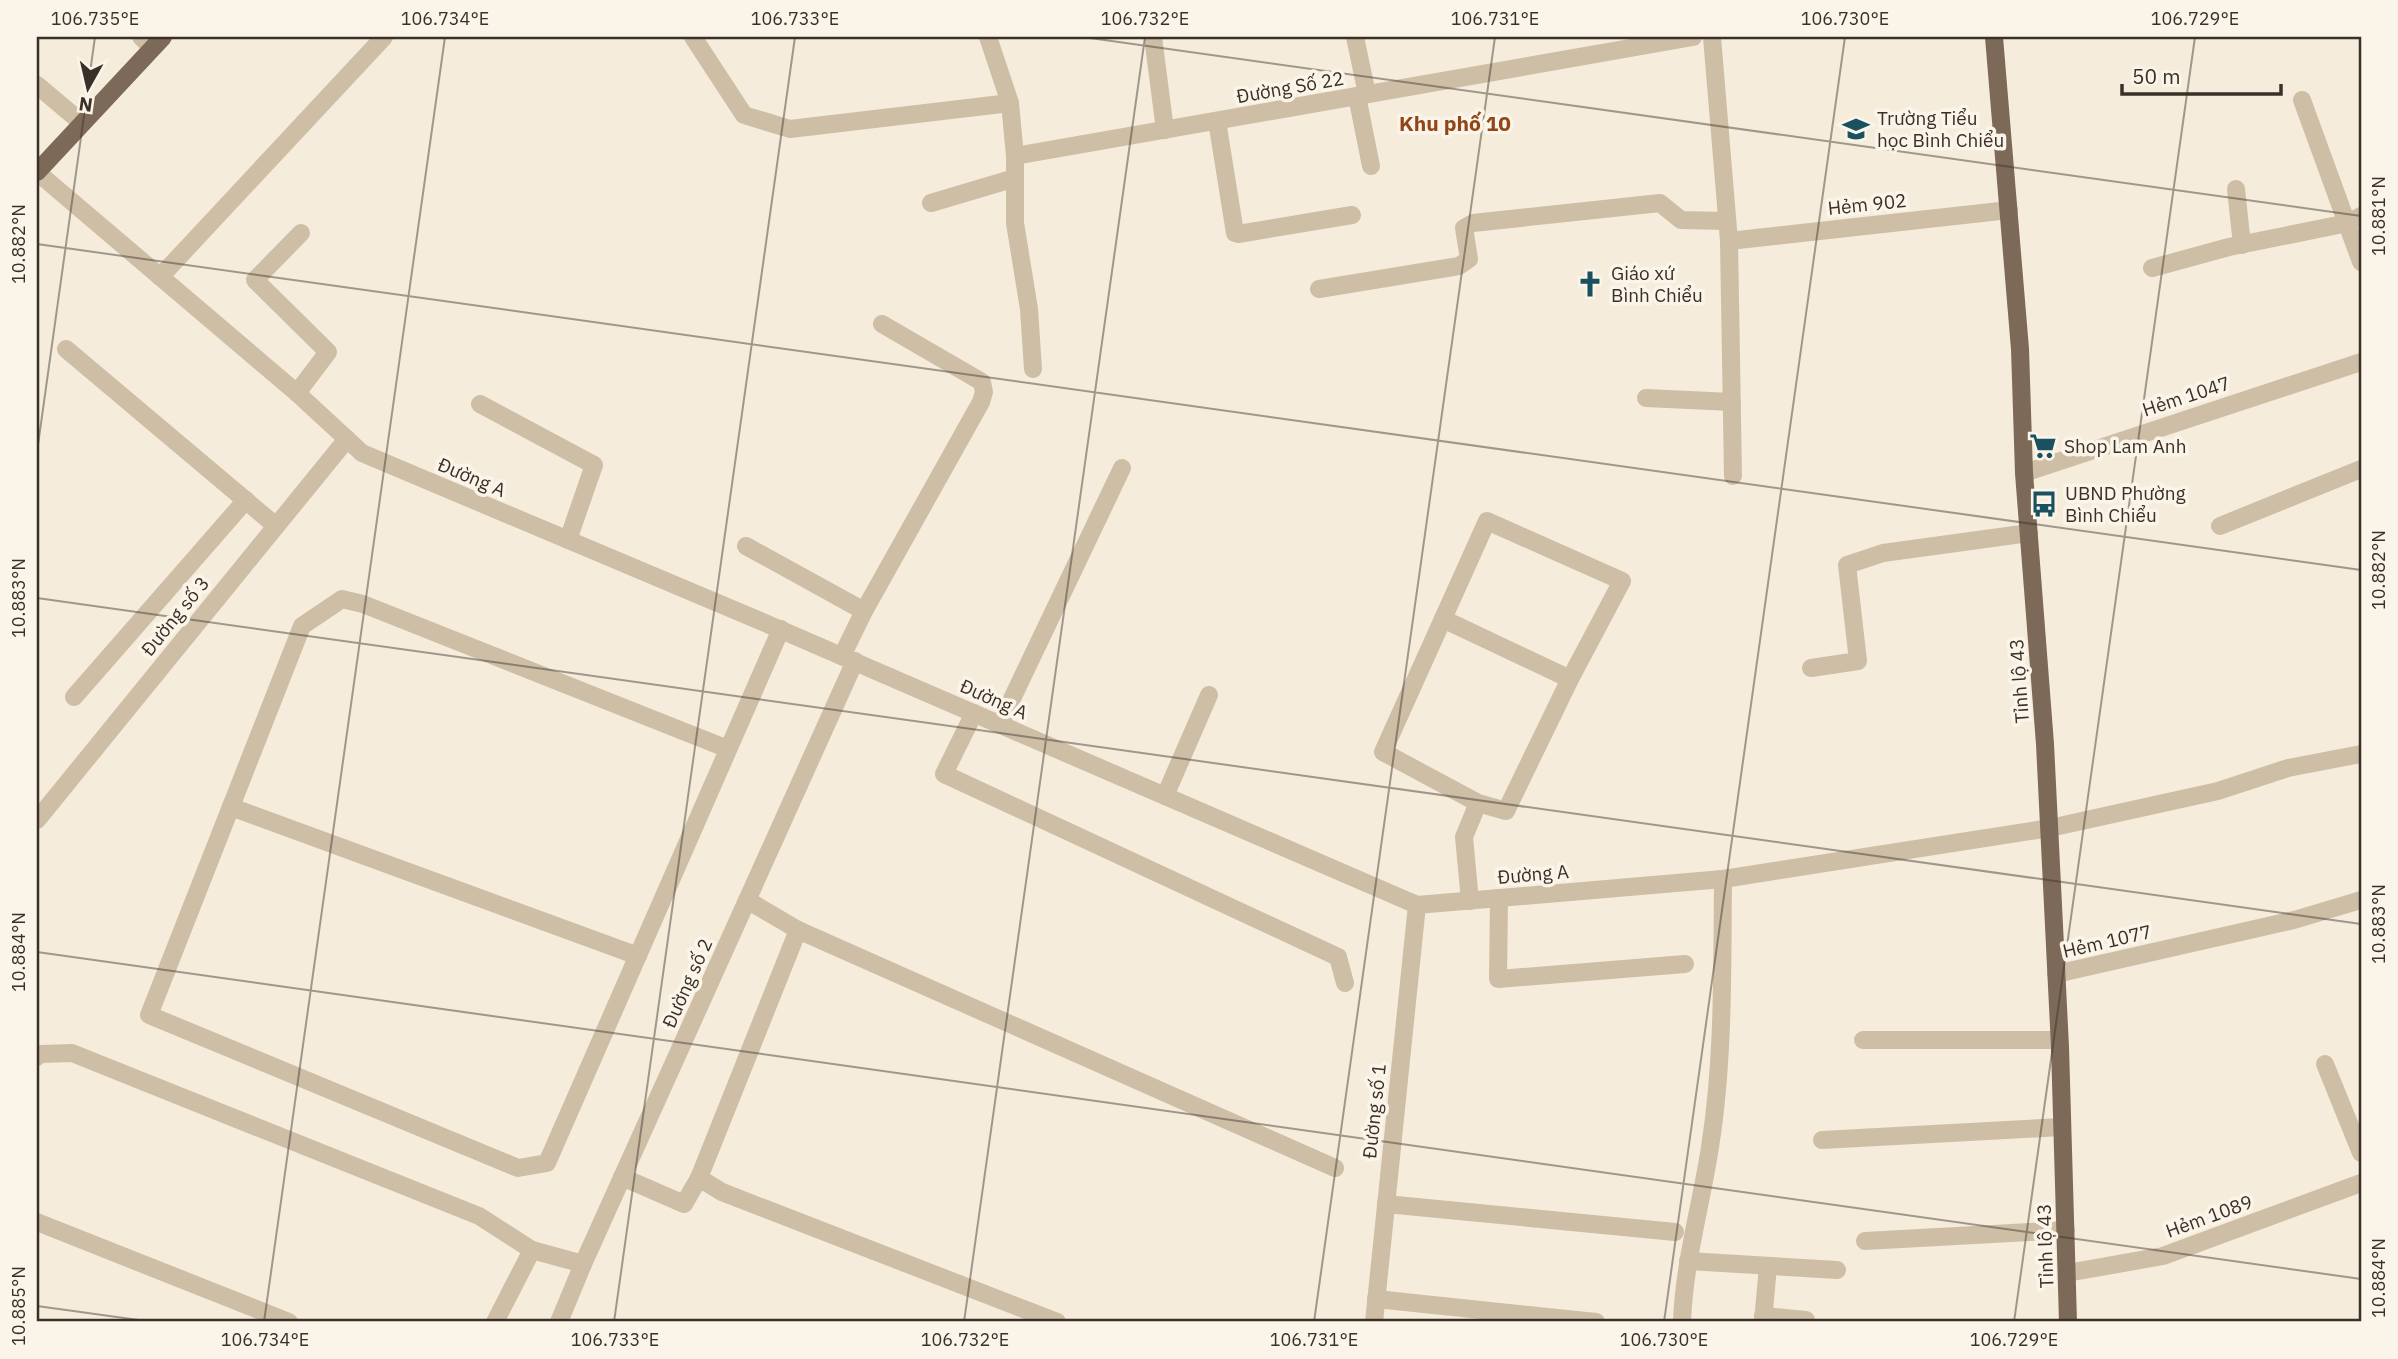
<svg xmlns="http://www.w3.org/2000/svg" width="2398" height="1359" font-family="'IBM Plex Sans',sans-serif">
  <rect width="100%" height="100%" fill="#f5ecdc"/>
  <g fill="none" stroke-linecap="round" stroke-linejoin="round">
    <!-- minor -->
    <g stroke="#cebea6" stroke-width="18">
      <path d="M 141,37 L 152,48"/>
      <path d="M 693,37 L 744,115 L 790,129 L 1010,103"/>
      <path d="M 988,37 L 1010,103 L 1015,156 L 1693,37"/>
      <path d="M 1153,37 L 1165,130"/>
      <path d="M 1355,37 L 1367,94"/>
      <path d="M 1712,37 L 1729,241 L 1733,476"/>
      <path d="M 37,85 L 82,123"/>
      <path d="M 1357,96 L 1371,166"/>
      <path d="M 2302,100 L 2361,262"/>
      <path d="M 1217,121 L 1235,233 L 1238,234 L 1352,215"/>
      <path d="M 1015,156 L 1015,223 L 1029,309 L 1033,369"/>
      <path d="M 37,172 L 297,393 L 362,453 L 765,623 L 1417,905 L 1723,879 L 2050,828 L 2218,791 L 2288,768 L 2361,754"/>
      <path d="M 2236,189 L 2242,245"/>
      <path d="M 931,203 L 1015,178"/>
      <path d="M 1729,241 L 2009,210"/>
      <path d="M 2152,268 L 2229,247 L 2348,223 L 2361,216"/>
      <path d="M 160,277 L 384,37"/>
      <path d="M 1319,289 L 1459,266 L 1469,259 L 1464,228 L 1473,223 L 1660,203 L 1681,220 L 1727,221"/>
      <path d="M 66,349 L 276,526"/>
      <path d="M 297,393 L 328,352 L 255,280 L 301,233"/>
      <path d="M 1646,398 L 1732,402"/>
      <path d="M 480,404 L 594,465 L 568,540"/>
      <path d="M 2024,473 L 2361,362"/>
      <path d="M 2220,526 L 2361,469"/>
      <path d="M 746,546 L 864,611 L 842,656"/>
      <path d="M 864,611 L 981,402 L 984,392 L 982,382 L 882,324"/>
      <path d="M 1443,619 L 1570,679"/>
      <path d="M 1811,668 L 1858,661 L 1847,565 L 1883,553 L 2029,533"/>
      <path d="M 74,697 L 246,500"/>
      <path d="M 974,713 L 944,774 L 1338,957 L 1345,983"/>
      <path d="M 1000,724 L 1122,468"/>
      <path d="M 728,749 L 363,604 L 342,599 L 302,626 L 149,1015 L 518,1168 L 547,1163 L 781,629"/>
      <path d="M 1165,796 L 1209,695"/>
      <path d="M 231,807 L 638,956"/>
      <path d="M 37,820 L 347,439"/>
      <path d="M 1499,898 L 1498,979 L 1685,964"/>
      <path d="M 747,900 L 798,930"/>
      <path d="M 1470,901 L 1464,837 L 1478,803 L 1383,752 L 1487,521 L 1622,581 L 1570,679 L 1506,811 L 1478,803"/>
      <path d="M 2056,974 L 2294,920 L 2361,900"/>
      <path d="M 1863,1040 L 2059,1040"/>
      <path d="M 37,1057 L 40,1054 L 72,1053 L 479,1216 L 532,1250"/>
      <path d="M 2325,1064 L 2361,1153"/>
      <path d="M 1822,1140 L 2062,1127"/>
      <path d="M 622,1177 L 684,1204 L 699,1178"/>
      <path d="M 1386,1204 L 1675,1232"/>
      <path d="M 37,1222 L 289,1322"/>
      <path d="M 1865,1241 L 2066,1230"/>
      <path d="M 1688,1261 L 1837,1270"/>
      <path d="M 2067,1273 L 2163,1256 L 2361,1183"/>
      <path d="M 1376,1299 L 1596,1322"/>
      <path d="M 1763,1316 L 1806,1320"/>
      <path d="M 495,1322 L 532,1250 L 583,1264"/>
      <path d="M 559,1322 L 583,1264 L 855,661"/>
      <path d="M 1057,1322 L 722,1192 L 699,1178 L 798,930 L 1335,1168"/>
      <path d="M 1374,1322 L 1417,905"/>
      <path d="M 1682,1322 C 1684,1263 1701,1206 1710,1147 C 1724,1059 1722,969 1723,879"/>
      <path d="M 1763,1322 L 1768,1266"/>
    </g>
    <!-- major -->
    <g stroke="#7d6957" stroke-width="18">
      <path d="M 1994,37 L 2020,349 L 2024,473 L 2045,744 L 2060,1047 L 2068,1322"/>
      <path d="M 37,172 L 163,37"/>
    </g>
  </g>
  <!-- ticks -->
  <path fill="none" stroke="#3a3028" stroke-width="2" stroke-opacity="0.45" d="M 1083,37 L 2361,216M 37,244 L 2361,570M 37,452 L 95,37M 37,598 L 2361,924M 37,952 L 2361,1279M 37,1306 L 153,1322M 264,1322 L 445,37M 614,1322 L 795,37M 964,1322 L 1145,37M 1314,1322 L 1495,37M 1664,1322 L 1845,37M 2014,1322 L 2195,37"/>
  <!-- icons -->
  <defs>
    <g id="school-bare" transform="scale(2.1)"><path d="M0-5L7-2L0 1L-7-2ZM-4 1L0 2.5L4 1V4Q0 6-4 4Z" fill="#195160" stroke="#fbf5e9" stroke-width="2.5" paint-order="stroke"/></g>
    <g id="church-bare" transform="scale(2.1)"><path d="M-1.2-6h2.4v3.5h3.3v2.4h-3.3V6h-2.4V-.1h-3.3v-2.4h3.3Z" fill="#195160" stroke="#fbf5e9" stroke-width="2.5" paint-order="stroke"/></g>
    <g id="supermarket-bare" transform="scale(2.1)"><path d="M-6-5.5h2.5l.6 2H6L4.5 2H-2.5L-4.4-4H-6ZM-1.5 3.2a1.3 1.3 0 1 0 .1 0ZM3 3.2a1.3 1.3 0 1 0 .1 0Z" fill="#195160" stroke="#fbf5e9" stroke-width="2.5" paint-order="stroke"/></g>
    <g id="bus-bare" transform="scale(2.1)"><path d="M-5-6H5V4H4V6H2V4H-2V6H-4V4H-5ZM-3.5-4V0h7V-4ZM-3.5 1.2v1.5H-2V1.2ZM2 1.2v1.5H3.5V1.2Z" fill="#195160" stroke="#fbf5e9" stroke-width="2.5" paint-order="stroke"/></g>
  </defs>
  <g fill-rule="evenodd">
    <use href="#school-bare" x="1856" y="129"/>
    <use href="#church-bare" x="1590" y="284"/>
    <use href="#supermarket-bare" x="2043" y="446"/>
    <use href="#bus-bare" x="2044" y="504"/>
  </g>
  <g text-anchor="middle" stroke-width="7" stroke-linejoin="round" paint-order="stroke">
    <!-- street labels -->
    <g font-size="19" fill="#3a3028" stroke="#fbf5e9">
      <text transform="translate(1290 87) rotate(-10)" y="7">Đường Số 22</text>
      <text transform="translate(1867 204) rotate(-6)" y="7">Hẻm 902</text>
      <text transform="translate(2186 396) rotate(-18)" y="7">Hẻm 1047</text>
      <text transform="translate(472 477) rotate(23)" y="7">Đường A</text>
      <text transform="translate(175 616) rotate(-51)" y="7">Đường số 3</text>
      <text transform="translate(2019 681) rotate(-94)" y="7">Tỉnh lộ 43</text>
      <text transform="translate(994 699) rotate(24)" y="7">Đường A</text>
      <text transform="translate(1533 874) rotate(-5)" y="7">Đường A</text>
      <text transform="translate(2107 941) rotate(-13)" y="7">Hẻm 1077</text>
      <text transform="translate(687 983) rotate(-66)" y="7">Đường số 2</text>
      <text transform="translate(1374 1111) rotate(-84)" y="7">Đường số 1</text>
      <text transform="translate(2209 1216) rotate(-20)" y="7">Hẻm 1089</text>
      <text transform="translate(2045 1246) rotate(-92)" y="7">Tỉnh lộ 43</text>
    </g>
    <!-- poi labels -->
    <g font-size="19" fill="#3a3028" stroke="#fbf5e9" text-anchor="start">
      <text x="1877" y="125">Trường Tiểu<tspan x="1877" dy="22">học Bình Chiểu</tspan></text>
      <text x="1611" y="280">Giáo xứ<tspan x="1611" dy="22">Bình Chiểu</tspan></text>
      <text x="2064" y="453">Shop Lam Anh</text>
      <text x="2065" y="500">UBND Phường<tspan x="2065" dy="22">Bình Chiểu</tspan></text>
    </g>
    <!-- neighbourhood labels -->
    <g font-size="21" font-weight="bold" fill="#914518" stroke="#fbf5e9">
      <text x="1455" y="131">Khu phố 10</text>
    </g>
  </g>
  <!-- border -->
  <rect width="2398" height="1359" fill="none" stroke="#fbf5e9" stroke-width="77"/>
  <!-- north arrow -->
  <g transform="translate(88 88) rotate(188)" stroke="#fbf5e9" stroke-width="5" paint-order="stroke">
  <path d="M0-5L12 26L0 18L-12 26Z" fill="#3a3028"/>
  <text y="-10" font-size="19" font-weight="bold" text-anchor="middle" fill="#3a3028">N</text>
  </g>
  <!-- scale -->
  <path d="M2122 84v10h159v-10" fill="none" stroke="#3a3028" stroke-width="3.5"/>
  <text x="2132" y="84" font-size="21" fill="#3a3028" stroke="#fbf5e9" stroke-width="5" paint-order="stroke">50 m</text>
  <rect x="38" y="38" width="2322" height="1282" fill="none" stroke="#3a3028" stroke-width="2.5"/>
  <g font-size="18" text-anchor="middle" fill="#3a3028">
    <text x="95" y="25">106.735°E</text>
    <text x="445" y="25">106.734°E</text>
    <text x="795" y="25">106.733°E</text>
    <text x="1145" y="25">106.732°E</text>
    <text x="1495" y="25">106.731°E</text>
    <text x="1845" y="25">106.730°E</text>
    <text x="2195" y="25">106.729°E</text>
    <text transform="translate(2379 216) rotate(-90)" y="6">10.881°N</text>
    <text transform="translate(19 244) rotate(-90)" y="6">10.882°N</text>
    <text transform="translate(2379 570) rotate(-90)" y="6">10.882°N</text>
    <text transform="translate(19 598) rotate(-90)" y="6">10.883°N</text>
    <text transform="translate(2379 924) rotate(-90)" y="6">10.883°N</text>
    <text transform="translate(19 952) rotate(-90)" y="6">10.884°N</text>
    <text transform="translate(2379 1278) rotate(-90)" y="6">10.884°N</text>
    <text transform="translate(19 1306) rotate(-90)" y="6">10.885°N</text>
    <text x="265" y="1346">106.734°E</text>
    <text x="615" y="1346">106.733°E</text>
    <text x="965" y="1346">106.732°E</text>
    <text x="1314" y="1346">106.731°E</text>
    <text x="1664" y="1346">106.730°E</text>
    <text x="2014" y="1346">106.729°E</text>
  </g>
</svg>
